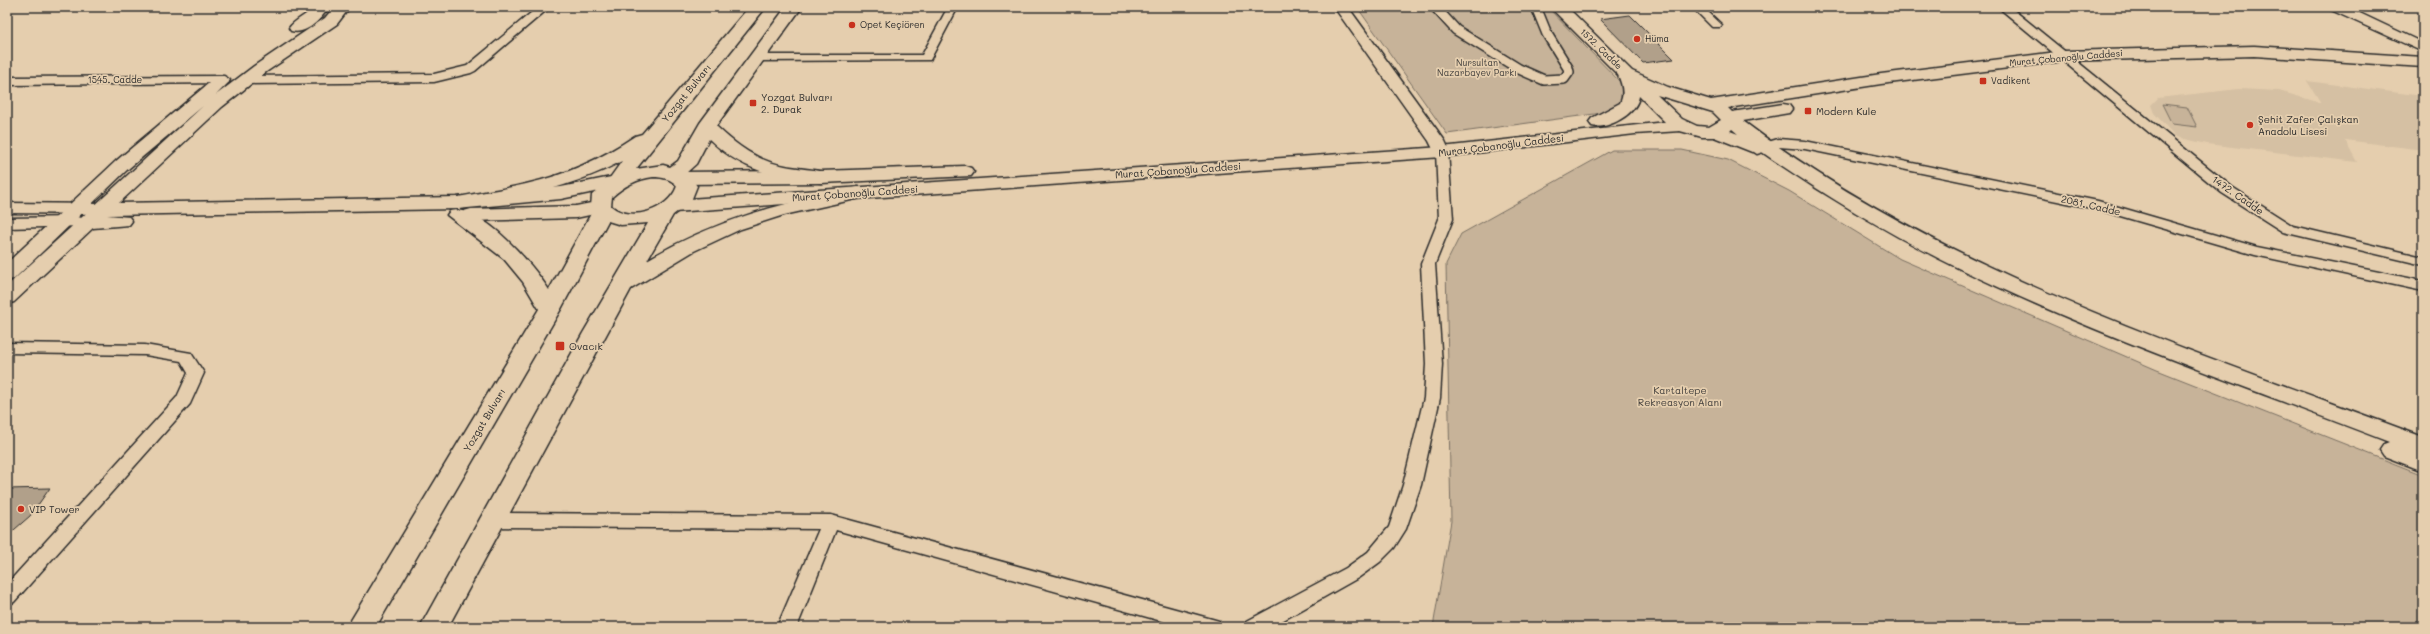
<svg xmlns="http://www.w3.org/2000/svg" width="2430" height="634" font-family="Mali,sans-serif">
  <rect width="100%" height="100%" fill="#e5ceae"/>
  <filter id="ink" filterUnits="userSpaceOnUse"><feTurbulence type="fractalNoise" baseFrequency=".025" numOctaves="2"/><feDisplacementMap in="SourceGraphic" scale="8" xChannelSelector="R" yChannelSelector="G"/><feConvolveMatrix kernelMatrix="1 2 1 2 8 2 1 2 1" color-interpolation-filters="sRGB"/></filter>
  <g filter="url(#ink)">
    <!-- built -->
    <path fill="#d5c0a3" d="M 2307,81 L 2423,96 L 2423,150 L 2345,140 L 2357,162 L 2207,144 L 2176,137 L 2154,113 L 2151,105 L 2158,98 L 2239,89 L 2279,91 L 2321,103 Z"/>
    <!-- green -->
    <g fill="#c7b399" stroke="#796f62">
      <path d="M 1357,7 L 1547,7 L 1624,86 L 1626,100 L 1602,113 L 1447,134 Z"/>
      <path d="M 2162,104 L 2187,107 L 2197,127 L 2172,124 Z"/>
      <path d="M 1612,150 L 1682,150 L 1728,160 L 1789,191 L 1900,259 L 2157,370 L 2423,475 L 2423,627 L 1433,627 L 1451,521 L 1446,264 L 1461,234 Z"/>
    </g>
    <!-- building -->
    <g fill="#b1a08a" stroke="#2b2b2b">
      <path d="M 1630,15 L 1674,59 L 1643,63 L 1600,19 Z"/>
      <path d="M 50,488 L 30,516 L 7,536 L 7,489 Z"/>
    </g>
    <g fill="none" stroke-linecap="round" stroke-linejoin="round">
      <!-- pedestrian casing -->
      <g stroke="#2b2b2b" stroke-width="12">
        <path id="pedestrian" d="M 1435,7 L 1456,30 L 1519,69 L 1544,80 L 1564,79 L 1569,72 L 1568,68 L 1547,34 L 1536,7"/>
      </g>
      <!-- minor casing -->
      <g stroke="#2b2b2b" stroke-width="3">
        <g id="minor">
          <path d="M 538,7 L 550,7 L 475,71 L 471,73 L 434,82 L 246,84 L 240,80 L 246,76 L 434,74 L 467,66 Z"/>
          <path d="M 948,7 L 958,7 L 930,60 L 757,61 L 751,58 L 757,55 L 922,55 Z"/>
          <path d="M 1692,7 L 1703,7 L 1722,25 L 1720,27 L 1712,27 Z"/>
          <path d="M 1998,7 L 2010,7 L 2232,187 L 2293,226 L 2423,257 L 2423,265 L 2283,232 L 2222,193 Z"/>
          <path d="M 224,76 L 230,80 L 228,83 L 7,85 L 7,77 Z"/>
          <path d="M 1778,139 L 1805,141 L 2098,201 L 2257,247 L 2423,281 L 2423,291 L 2255,255 L 2096,209 L 1805,149 L 1779,147 L 1757,154 L 1751,150 L 1752,147 Z"/>
          <path d="M 1442,148 L 1448,152 L 1453,219 L 1435,264 L 1442,364 L 1440,398 L 1421,485 L 1406,529 L 1394,548 L 1380,562 L 1358,578 L 1271,627 L 1244,627 L 1247,621 L 1346,568 L 1368,552 L 1389,527 L 1403,485 L 1424,398 L 1426,364 L 1421,264 L 1439,219 L 1436,152 Z"/>
          <path d="M 7,343 L 145,345 L 191,353 L 204,373 L 190,404 L 14,602 L 7,605 L 7,584 L 177,397 L 188,373 L 181,361 L 145,355 L 7,353 Z"/>
          <path d="M 494,513 L 831,515 L 1212,619 L 1219,621 L 1222,627 L 1183,627 L 836,530 L 797,627 L 777,627 L 819,529 L 494,527 L 488,525 L 485,520 L 488,515 Z"/>
        </g>
      </g>
      <!-- tertiary casing -->
      <g stroke="#2b2b2b" stroke-width="3">
        <g id="tertiary">
          <path d="M 1334,7 L 1348,7 L 1445,141 L 1450,152 L 1448,155 L 1436,155 L 1429,141 Z"/>
          <path d="M 2329,7 L 2347,7 L 2423,43 L 2423,52 L 2331,10 Z"/>
          <path d="M 7,203 L 101,204 L 107,205 L 110,209 L 107,213 L 101,214 L 7,213 Z"/>
          <path d="M 76,217 L 82,218 L 85,222 L 82,226 L 7,228 L 7,218 Z"/>
        </g>
      </g>
      <!-- secondary casing -->
      <g stroke="#2b2b2b" stroke-width="3">
        <g id="secondary">
          <path d="M 313,7 L 329,7 C 321,19 307,35 291,31 L 289,28 C 295,19 307,16 313,7 Z"/>
          <path d="M 334,7 L 350,7 L 337,24 L 266,72 L 222,107 L 119,203 L 457,197 L 561,187 L 616,176 L 623,178 L 625,182 L 623,186 L 561,199 L 457,209 L 107,215 L 129,217 L 132,221 L 129,225 L 93,228 L 14,302 L 7,304 L 7,286 L 203,106 L 128,169 L 14,279 L 7,280 L 7,263 L 116,161 L 215,78 L 227,78 L 229,82 L 216,95 L 254,66 L 325,18 Z"/>
          <path d="M 1550,7 L 1567,7 L 1632,71 L 1668,87 L 1711,100 L 1881,74 L 2064,51 L 2254,46 L 2423,57 L 2423,67 L 2254,56 L 2064,61 L 1881,84 L 1728,108 L 1732,112 L 1783,104 L 1789,105 L 1792,109 L 1789,113 L 1743,121 C 1944,273 2190,349 2423,437 L 2423,471 L 2384,456 L 2380,450 L 2384,444 L 2389,442 C 2245,386 2097,336 1958,268 C 1889,234 1822,194 1759,150 L 1752,152 L 1714,137 L 1702,137 L 1680,131 L 1635,134 L 1442,157 L 674,212 L 667,210 L 665,206 L 667,202 L 674,200 L 1442,147 L 1665,122 L 1639,96 C 1637,114 1608,130 1592,126 L 1589,122 L 1592,118 L 1620,103 C 1625,94 1622,84 1618,75 ZM 1657,95 L 1713,112 L 1721,120 L 1709,127 L 1697,126 L 1682,119 ZM 1732,129 L 1738,134 L 1730,131 Z"/>
          <path d="M 965,166 L 971,168 L 974,172 L 971,176 L 821,183 L 681,184 L 674,182 L 672,178 L 674,174 L 681,172 L 821,171 Z"/>
          <path d="M 601,201 L 608,203 L 610,207 L 608,211 L 576,218 L 471,221 L 464,219 L 461,215 L 464,211 L 471,209 L 576,206 Z"/>
        </g>
      </g>
      <!-- primary casing -->
      <g stroke="#2b2b2b" stroke-width="3">
        <path id="primary" d="M 749,7 L 766,7 L 636,169 L 663,165 L 670,167 L 678,161 L 700,123 L 786,7 L 802,7 L 716,126 C 736,145 757,161 785,166 C 799,169 814,169 828,173 L 831,177 L 828,181 L 821,183 C 776,177 743,172 709,139 L 696,164 L 686,173 L 697,186 L 691,201 L 673,215 L 647,260 C 717,219 780,204 858,187 L 865,189 L 868,193 L 865,197 L 784,215 L 741,229 L 694,251 L 631,289 L 448,627 L 420,627 L 583,333 L 648,223 L 621,225 L 608,221 L 561,309 L 376,627 L 347,627 L 539,309 L 523,282 L 504,259 L 447,215 L 450,211 C 481,203 534,266 549,290 L 593,210 L 591,207 L 592,195 L 607,182 L 622,161 C 571,188 514,199 457,209 L 450,207 L 447,203 L 450,199 C 475,193 501,190 526,184 C 566,175 601,159 635,136 L 642,134 ZM 653,177 C 662,177 672,179 677,186 C 669,210 631,223 611,206 L 612,197 C 624,186 637,179 653,177 Z"/>
      </g>
      <!-- pedestrian -->
      <use href="#pedestrian" stroke="#e5ceae" stroke-width="9"/>
      <!-- minor -->
      <use href="#minor" fill="#e5ceae" fill-rule="evenodd"/>
      <!-- tertiary -->
      <use href="#tertiary" fill="#e5ceae" fill-rule="evenodd"/>
      <!-- secondary -->
      <use href="#secondary" fill="#e5ceae" fill-rule="evenodd"/>
      <!-- primary -->
      <use href="#primary" fill="#e5ceae" fill-rule="evenodd"/>
    </g>
  </g>
  <!-- markers -->
  <g fill="#c8321e" stroke="#e5ceae" stroke-width="1.5">
    <circle cx="852" cy="25" r="4"/>
    <circle cx="1637" cy="39" r="4"/>
    <rect x="1979" y="77" width="8" height="8" rx="2"/>
    <rect x="749" y="99" width="8" height="8" rx="2"/>
    <rect x="1804" y="107" width="8" height="8" rx="2"/>
    <circle cx="2250" cy="125" r="4"/>
    <rect x="555" y="341" width="10" height="10" rx="2"/>
    <circle cx="21" cy="509" r="4"/>
  </g>
  <g text-anchor="middle" stroke-width="3.5" stroke-linejoin="round" paint-order="stroke">
    <!-- far-poi labels -->
    <g font-size="9" fill="#2b2b2b" stroke="#e5ceae" text-anchor="start">
      <text x="860" y="28">Opet Keçiören</text>
      <text x="1645" y="42">Hüma</text>
      <text x="1991" y="84">Vadikent</text>
    </g>
    <!-- far-street labels -->
    <g font-size="9" fill="#2b2b2b" stroke="#e5ceae">
      <text transform="translate(1601 49) rotate(44)" y="3">1572. Cadde</text>
      <text transform="translate(2066 58) rotate(-5)" y="3">Murat Çobanoğlu Caddesi</text>
      <text x="115" y="83">1545. Cadde</text>
    </g>
    <!-- far-park labels -->
    <g font-size="9" fill="#423f3c" stroke="#e5ceae">
      <text x="1477" y="66">Nursultan<tspan x="1477" dy="10">Nazarbayev Parkı</tspan></text>
    </g>
    <!-- street labels -->
    <g font-size="10" fill="#2b2b2b" stroke="#e5ceae">
      <text transform="translate(686 93) rotate(-51)" y="4">Yozgat Bulvarı</text>
      <text transform="translate(1501 145) rotate(-7)" y="4">Murat Çobanoğlu Caddesi</text>
      <text transform="translate(1178 170) rotate(-4)" y="4">Murat Çobanoğlu Caddesi</text>
      <text transform="translate(855 193) rotate(-4)" y="4">Murat Çobanoğlu Caddesi</text>
      <text transform="translate(2238 195) rotate(35)" y="4">1472. Cadde</text>
      <text transform="translate(2091 205) rotate(13)" y="4">2081. Cadde</text>
      <text transform="translate(484 420) rotate(-59)" y="4">Yozgat Bulvarı</text>
    </g>
    <!-- poi labels -->
    <g font-size="10" fill="#2b2b2b" stroke="#e5ceae" text-anchor="start">
      <text x="761" y="101">Yozgat Bulvarı<tspan x="761" dy="12">2. Durak</tspan></text>
      <text x="1816" y="115">Modern Kule</text>
      <text x="2258" y="123">Şehit Zafer Çalışkan<tspan x="2258" dy="12">Anadolu Lisesi</tspan></text>
      <text x="569" y="350">Ovacık</text>
      <text x="29" y="513">VIP Tower</text>
    </g>
    <!-- park labels -->
    <g font-size="10" fill="#423f3c" stroke="#e5ceae">
      <text x="1680" y="394">Kartaltepe<tspan x="1680" dy="12">Rekreasyon Alanı</tspan></text>
    </g>
  </g>
  <!-- margin -->
  <rect width="2430" height="634" fill="none" stroke="#e5ceae" stroke-width="24"/>
  <rect x="12" y="12" width="2406" height="610" fill="none" stroke="#2b2b2b" stroke-width="1.5" filter="url(#ink)"/>
</svg>
